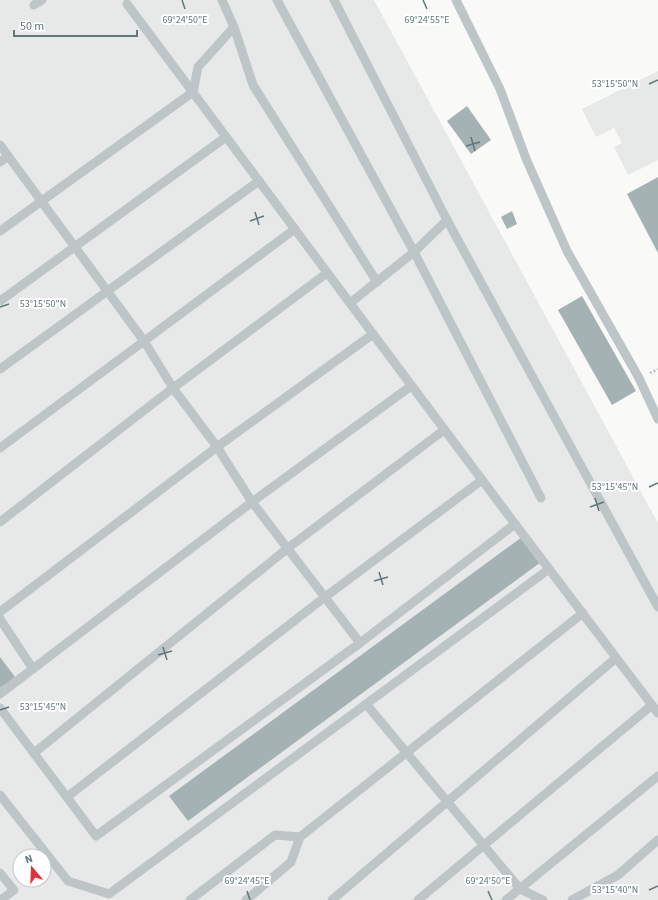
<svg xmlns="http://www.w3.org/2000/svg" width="658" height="900" font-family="'Source Sans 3',sans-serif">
  <rect width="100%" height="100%" fill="#f9f9f7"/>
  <!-- built -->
  <g fill="#e7e9e8" fill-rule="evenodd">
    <path d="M 0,0 L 374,0 L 658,523 L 658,900 L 0,900 ZM 20,856 L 44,856 L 44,880 L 20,880 Z"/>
    <path d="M 658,71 L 658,160 L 628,175 L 614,147 L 622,143 L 614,128 L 596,137 L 582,109 Z"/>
  </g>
  <!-- building -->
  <g fill="#a5b2b4">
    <path d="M 467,106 L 491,140 L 471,154 L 447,121 Z"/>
    <path d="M 658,177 L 658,253 L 627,194 Z"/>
    <path d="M 512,211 L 517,224 L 507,229 L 501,217 Z"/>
    <path d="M 582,296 L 636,391 L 612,405 L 558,310 Z"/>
    <path d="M 522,537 L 541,562 L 188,821 L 169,796 Z"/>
    <path d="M 0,657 L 15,677 L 0,688 Z"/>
  </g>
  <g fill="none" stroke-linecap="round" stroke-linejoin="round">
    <!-- path -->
    <path stroke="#b9bebf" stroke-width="2.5" stroke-dasharray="2 2" stroke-linecap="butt" d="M 650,373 L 658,369"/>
    <!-- lane -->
    <g stroke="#bec5c7" stroke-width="9">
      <path d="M 277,0 L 414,252 L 447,220"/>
      <path d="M 334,0 L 447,220 L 658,607"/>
      <path d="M 456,0 L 500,89 L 527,161 L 567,251 L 639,378 L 658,419"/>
      <path d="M 34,5 L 42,0"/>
      <path d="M 234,27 L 253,85 L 377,282"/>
      <path d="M 0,145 L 144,341 L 173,388 L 217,447 L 252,502 L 360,643"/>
      <path d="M 0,162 L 8,156"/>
      <path d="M 0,231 L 193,92 L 198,67 L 234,27 L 222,0"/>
      <path d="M 0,301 L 226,137"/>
      <path d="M 350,303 L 414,252 L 541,498"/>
      <path d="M 0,369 L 259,181"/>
      <path d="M 0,448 L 295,229"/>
      <path d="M 0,522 L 173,388 L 327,273"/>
      <path d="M 515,524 L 658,713"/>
      <path d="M 0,612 L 217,447 L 373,334 L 127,4"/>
      <path d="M 0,619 L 33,669"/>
      <path d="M 0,694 L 252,502 L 411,386"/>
      <path d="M 366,704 L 520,889 L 543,900"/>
      <path d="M 0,708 L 96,836 L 360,643 L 515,524 L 373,334"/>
      <path d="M 34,753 L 288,548 L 444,430"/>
      <path d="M 0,795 L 68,881 L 109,894 L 549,569"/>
      <path d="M 67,797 L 325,597 L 482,480"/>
      <path d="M 0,873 L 14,890 L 1,900"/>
      <path d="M 190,900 L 275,835 L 300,837"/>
      <path d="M 246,900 L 291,862 L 300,837 L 583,613"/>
      <path d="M 332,900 L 616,658"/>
      <path d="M 418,900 L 652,705"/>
      <path d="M 506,900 L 658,776"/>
      <path d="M 572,900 L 618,875 L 658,840"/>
    </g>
  </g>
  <!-- ticks -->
  <path fill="none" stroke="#61777b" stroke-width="1.5" d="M 182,0 L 185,9M 423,0 L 427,9M 649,84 L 658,80M 471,137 L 475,151M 466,146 L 480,142M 255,212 L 259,225M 250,221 L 264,216M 0,307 L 9,304M 649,487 L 658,483M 595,498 L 599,511M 590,507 L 604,502M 379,572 L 383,585M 374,581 L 388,577M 163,647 L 167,660M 158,655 L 172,651M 0,710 L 9,707M 649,890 L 658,886M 247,891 L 250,900M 488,891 L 492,900"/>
  <g font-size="10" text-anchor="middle" fill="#61777b" stroke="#fff" stroke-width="4" stroke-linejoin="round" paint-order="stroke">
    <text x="185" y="23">69°24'50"E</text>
    <text x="427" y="23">69°24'55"E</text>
    <text x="615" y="87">53°15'50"N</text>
    <text x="43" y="307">53°15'50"N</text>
    <text x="615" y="490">53°15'45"N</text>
    <text x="43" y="710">53°15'45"N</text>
    <text x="247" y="884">69°24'45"E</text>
    <text x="488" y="884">69°24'50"E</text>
    <text x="615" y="893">53°15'40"N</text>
  </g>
  <!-- north arrow -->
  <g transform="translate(32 868) rotate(341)"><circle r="19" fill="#ffffff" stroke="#c0c9ca"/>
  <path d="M0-3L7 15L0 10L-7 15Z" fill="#dc343b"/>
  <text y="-6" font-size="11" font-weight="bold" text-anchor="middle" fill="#61777b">N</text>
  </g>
  <!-- scale -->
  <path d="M14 30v6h123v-6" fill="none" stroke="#61777b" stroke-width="2"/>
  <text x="20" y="30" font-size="12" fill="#61777b" stroke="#ffffff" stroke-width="3" paint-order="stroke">50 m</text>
</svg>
